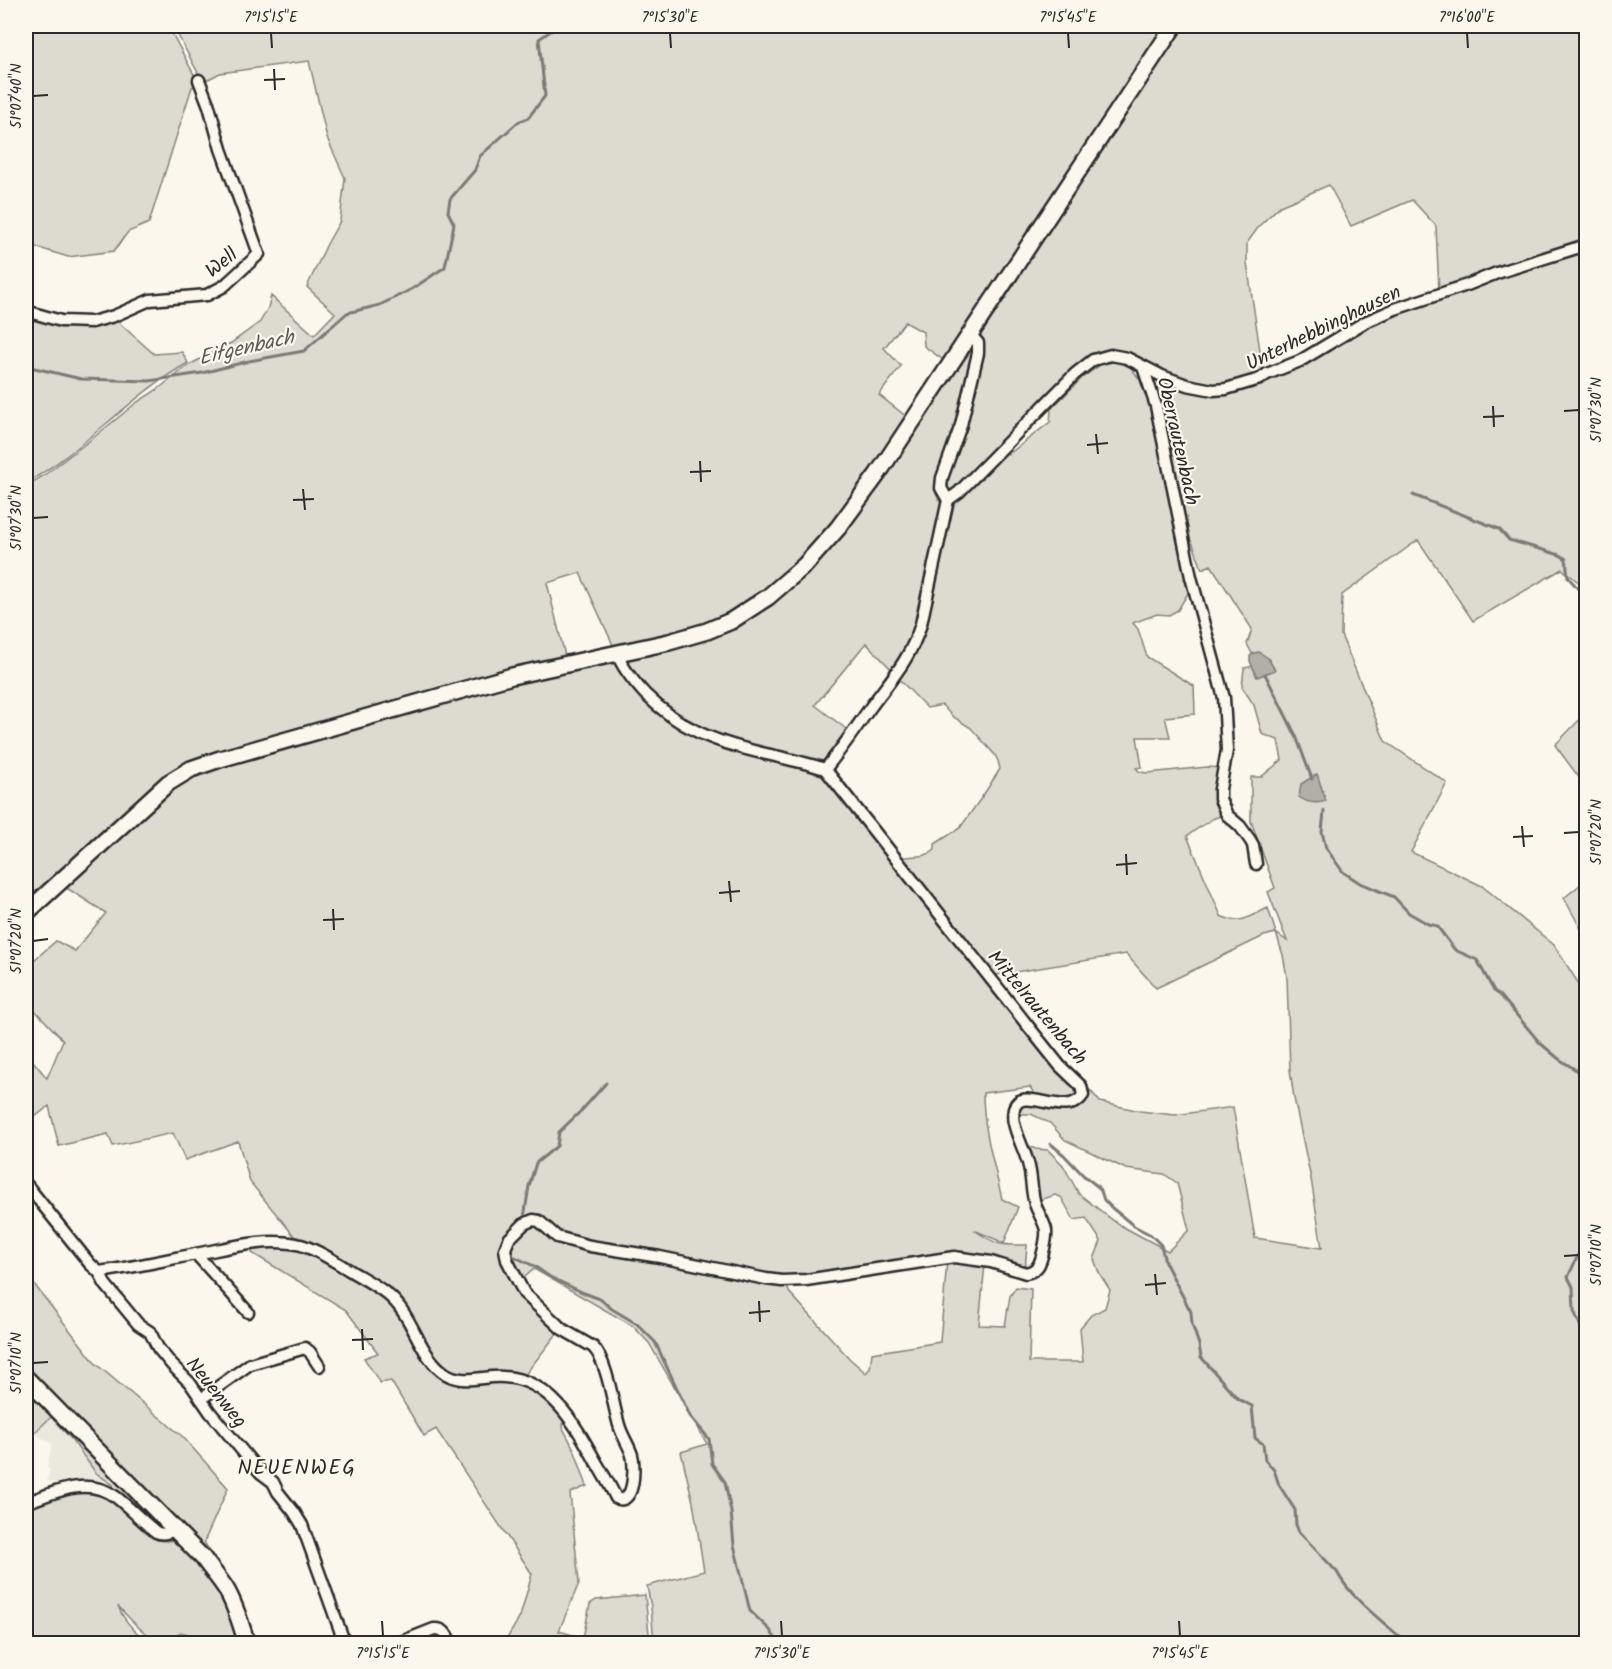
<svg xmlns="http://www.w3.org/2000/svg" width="1612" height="1669" font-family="Kalam,sans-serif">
  <rect width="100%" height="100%" fill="#fbf7ec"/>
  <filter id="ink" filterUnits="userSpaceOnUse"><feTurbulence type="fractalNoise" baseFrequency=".0167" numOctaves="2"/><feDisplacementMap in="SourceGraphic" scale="12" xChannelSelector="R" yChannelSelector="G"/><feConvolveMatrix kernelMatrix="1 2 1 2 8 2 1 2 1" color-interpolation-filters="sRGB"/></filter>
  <g filter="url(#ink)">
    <!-- built -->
    <path fill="#ebe8de" d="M 51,1417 L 72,1440 L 96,1473 L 113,1485 L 114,1492 L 106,1486 L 94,1480 L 82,1479 L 61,1484 L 47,1481 L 50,1469 L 47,1468 L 52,1444 L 34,1433 Z"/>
    <!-- green -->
    <g fill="#dddad0" stroke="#84827e" stroke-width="1.5" fill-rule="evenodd">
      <path d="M 26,26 L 168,26 L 199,84 L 192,87 L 149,223 L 128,232 L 114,251 L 68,257 L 26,244 Z"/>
      <path d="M 173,26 L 1586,26 L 1586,398 L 1583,404 L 1579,417 L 1586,416 L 1586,588 L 1562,569 L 1473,621 L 1418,540 L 1342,595 L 1341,635 L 1385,741 L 1447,783 L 1411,852 L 1482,886 L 1554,945 L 1582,989 L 1586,984 L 1586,1643 L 654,1643 L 651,1607 L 647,1586 L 704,1571 L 693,1502 L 681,1452 L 707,1444 L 649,1343 L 633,1326 L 534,1269 L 517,1284 L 559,1331 L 524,1376 L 503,1372 L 460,1376 L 441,1367 L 426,1346 L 404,1308 L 295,1240 L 295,1237 L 250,1182 L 238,1141 L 185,1160 L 173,1133 L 113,1146 L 108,1134 L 59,1146 L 49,1106 L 27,1123 L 26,1121 L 26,1063 L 32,1060 L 47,1078 L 63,1040 L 26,1001 L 26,977 L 27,975 L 26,967 L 56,941 L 75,951 L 106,913 L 62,885 L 26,907 L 26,486 L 43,476 L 93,438 L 136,403 L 158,389 L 189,365 L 231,343 L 260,322 L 268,308 L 271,296 L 314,335 L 335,313 L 307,287 L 327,244 L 340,221 L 345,178 L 327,138 L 309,61 L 220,73 L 203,82 ZM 1329,185 L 1351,226 L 1412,200 L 1436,226 L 1439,293 L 1300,358 L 1263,371 L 1247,263 L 1247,243 L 1260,225 L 1280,206 ZM 905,322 L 923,332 L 924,346 L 942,359 L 950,360 L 980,338 L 945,486 L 949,492 L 951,493 L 1106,353 L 1205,387 L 1149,376 L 1184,532 L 1193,544 L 1202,569 L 1211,565 L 1252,629 L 1247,644 L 1258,665 L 1244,668 L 1242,687 L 1254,705 L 1262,734 L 1278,740 L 1282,760 L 1261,777 L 1251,777 L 1251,821 L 1275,888 L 1268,892 L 1287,941 L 1276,933 L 1268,908 C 1250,916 1240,926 1221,916 L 1187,836 L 1212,819 L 1223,815 L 1222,768 L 1207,767 L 1148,773 L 1140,772 L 1136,768 L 1142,767 L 1137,737 L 1170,737 L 1165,717 L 1195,714 L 1194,686 L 1147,657 L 1138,629 L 1133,623 L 1157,614 L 1169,615 L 1178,610 L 1188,593 L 1150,405 L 1140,380 L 1130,366 L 1116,362 L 1103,363 L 1082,378 L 1051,409 L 1050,422 L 1009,454 L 1002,452 L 952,505 L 909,659 L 897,677 L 927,708 L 942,705 L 952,716 L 971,728 L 995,755 L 998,761 L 1000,769 L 984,794 L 960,828 L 935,844 L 935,850 C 925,859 911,854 898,859 L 990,974 L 996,975 L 1126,954 L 1156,988 L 1264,936 L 1276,933 L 1283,955 L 1287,977 L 1290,1070 L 1294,1098 L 1311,1179 L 1322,1248 L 1255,1238 L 1233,1107 L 1175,1115 L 1140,1111 L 1100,1102 L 1090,1090 L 1085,1102 L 1077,1106 L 1022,1104 L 1016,1114 L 1031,1114 L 1050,1123 L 1065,1140 L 1126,1169 L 1164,1174 L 1177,1183 L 1189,1230 L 1168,1251 L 1118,1224 L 1079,1194 L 1063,1165 L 1048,1150 L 1035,1149 L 1024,1143 L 1037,1201 L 1055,1195 L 1061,1197 L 1074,1220 L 1086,1218 L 1101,1241 L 1094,1259 L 1099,1273 L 1110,1290 L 1105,1308 L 1091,1315 L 1080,1328 L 1083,1362 L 1029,1362 L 1031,1289 L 1016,1287 L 1010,1296 L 1005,1326 L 979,1325 L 985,1264 L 947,1261 L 940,1342 L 872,1353 L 870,1368 L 866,1373 L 850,1359 L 789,1292 L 787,1286 L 726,1272 L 784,1279 L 972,1257 L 1025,1270 L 1027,1245 C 999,1245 998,1246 974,1230 L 1004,1243 L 1018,1207 L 1002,1199 C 994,1163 983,1129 983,1093 L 1030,1087 L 1034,1093 L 1034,1097 L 1075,1101 L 1080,1093 L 1077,1085 L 827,777 L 820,772 L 668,717 L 613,660 L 566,660 L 547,583 L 580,573 L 615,649 L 728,619 L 811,555 L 936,381 L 907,417 L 879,395 L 901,366 L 884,348 Z"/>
      <path d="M 26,313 L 61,323 L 115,318 L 117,321 L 154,354 L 182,352 L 188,363 C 129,396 85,450 26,483 Z"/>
      <path d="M 972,344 L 974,346 L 967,394 L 937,488 L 936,494 L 942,506 L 919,624 L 894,672 L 866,643 L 815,705 L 850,732 L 826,761 L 822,763 L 726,741 L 671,713 L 632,675 L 623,657 L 691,641 L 782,592 Z"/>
      <path d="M 1586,713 L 1586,787 L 1555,745 Z"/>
      <path d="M 1586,880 L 1586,938 L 1564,898 Z"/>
      <path d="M 279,1245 L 313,1252 L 392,1301 L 430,1361 L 470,1384 L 510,1381 L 538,1392 L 564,1415 L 563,1428 L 574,1449 L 587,1486 L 570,1493 L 579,1583 L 559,1631 L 583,1638 L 590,1604 L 596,1600 L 645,1595 L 650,1643 L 517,1644 L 506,1640 L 520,1617 L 532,1574 L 436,1429 L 424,1436 L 391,1381 L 380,1383 L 364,1358 L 378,1353 L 346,1310 L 252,1253 L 253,1246 Z"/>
      <path d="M 26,1274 L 96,1364 L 183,1437 L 228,1488 L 204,1542 L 235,1592 L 255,1643 L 251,1643 L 235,1598 L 26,1373 Z"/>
      <path d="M 26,1384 L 164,1527 L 160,1529 L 114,1492 L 113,1485 L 96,1473 L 72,1440 L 51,1417 L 34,1433 L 26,1438 Z"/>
      <path d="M 92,1491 L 108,1496 L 157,1537 L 157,1540 L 166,1541 L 179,1540 L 214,1579 L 243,1643 L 188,1643 L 188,1634 L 181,1632 L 174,1635 L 169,1643 C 148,1641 132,1621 118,1606 C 123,1619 132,1629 143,1638 L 138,1643 L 26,1643 L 26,1507 L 65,1493 Z"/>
    </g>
    <!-- water -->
    <g fill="#b1afa7" stroke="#7b7a75" stroke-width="1.5">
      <path d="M 1259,652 L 1268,658 L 1275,670 L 1257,677 L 1250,661 L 1250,656 L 1254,653 Z"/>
      <path d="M 1317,774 L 1326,801 C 1317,804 1307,803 1299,797 L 1301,784 Z"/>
    </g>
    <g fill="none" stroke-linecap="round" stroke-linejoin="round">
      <!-- stream -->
      <g stroke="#7b7a75" stroke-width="3">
        <path d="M 26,366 L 81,379 L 149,381 L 202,373 L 249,361 L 304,351 L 347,313 L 380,305 L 412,289 L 445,267 L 454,224 L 448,212 L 450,199 L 475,170 L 480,156 L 518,122 L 528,118 L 545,96 L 539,39 L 558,26"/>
        <path d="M 1413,495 L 1499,529 L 1509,540 L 1560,555 L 1566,559 L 1568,577 L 1586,598"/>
        <path d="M 1265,674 L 1296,736 L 1312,779"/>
        <path d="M 1324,811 L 1322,832 L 1326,848 L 1343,872 L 1360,883 L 1394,897 L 1409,913 L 1428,924 L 1437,926 L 1455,950 L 1477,960 L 1494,991 L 1500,995 L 1540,1043 L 1559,1059 L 1576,1070 L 1586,1085"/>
        <path d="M 1051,1144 L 1064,1155 L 1083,1175 L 1097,1186 L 1101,1191 L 1104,1200 L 1112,1208 L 1134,1226 L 1151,1235 L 1161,1245 L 1165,1262 L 1191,1312 L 1192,1324 L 1199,1345 L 1201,1357 L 1238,1399 L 1252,1406 L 1255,1438 L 1263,1444 L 1265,1460 L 1274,1470 L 1279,1485 L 1295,1510 L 1296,1525 L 1299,1532 L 1337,1572 C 1351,1599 1385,1623 1408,1644"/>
        <path d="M 521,1220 L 524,1218 L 529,1186 L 536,1163 L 557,1146 L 559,1132 L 583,1109 L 606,1083"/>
        <path d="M 1586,1245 L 1579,1253 L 1568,1277 L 1573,1287 L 1574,1311 L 1586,1339"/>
        <path d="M 515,1257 L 534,1266 L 550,1277 L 584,1293 L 600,1299 L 612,1309 L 637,1324 L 655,1342 L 690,1416 L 709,1439 L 712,1464 L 725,1482 L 731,1512 L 734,1545 L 750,1611 L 770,1630 L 777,1641 L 780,1644"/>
        <path d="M 26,1596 L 33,1588"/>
      </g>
      <!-- minor casing -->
      <g stroke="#2b2b2b" stroke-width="15">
        <g id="minor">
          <path d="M 26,311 L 61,321 L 92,322 L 114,316 L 150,300 L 207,295 L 224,286 L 259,254 L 221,149 L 209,106 L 199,80"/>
          <path d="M 1143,367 L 1156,406 L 1191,577 L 1224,698 L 1227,750 L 1220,789 L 1220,799 L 1227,815 L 1240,826 L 1250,840 L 1253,845 L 1256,864"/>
          <path d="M 948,500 L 959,492 L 1075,374 L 1093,360 L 1111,355 L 1127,358 L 1162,376 L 1187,385 L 1213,390 L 1226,389 L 1260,379 L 1267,374 L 1300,361 L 1365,322 L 1395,309 L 1467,285 L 1497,273 L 1586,245"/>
          <path d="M 948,500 L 941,488 L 942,478 L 961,425 L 978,353 L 978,343 L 971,335"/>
          <path d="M 825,769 C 841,750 855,729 870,708 C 891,679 910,660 921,624 L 948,500"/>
          <path d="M 26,1184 L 90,1264 L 99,1272 L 105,1284 L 138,1324 L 150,1332 L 158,1348 L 172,1365 L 190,1383 L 210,1412 L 254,1465 L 261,1473 L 273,1482 L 278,1492 L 294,1512 L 302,1525 L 345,1644"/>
          <path d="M 196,1254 L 248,1312"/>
          <path d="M 99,1272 C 137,1267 174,1258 211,1251 C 240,1245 271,1238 301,1245 C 318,1250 334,1261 349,1270 C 362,1278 376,1285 387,1294 C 414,1315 418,1356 446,1374 C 465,1385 485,1375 504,1377 C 551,1379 576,1426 596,1462 C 603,1474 610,1485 616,1498 C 635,1507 635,1466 632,1455 C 629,1445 622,1436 619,1425 C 613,1405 607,1360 593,1347 L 562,1329 L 524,1293 L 507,1260 L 505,1249 L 509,1239 L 524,1224 L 533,1220 L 539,1221 L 557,1237 L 590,1246 L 660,1257 L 766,1279 L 782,1281 L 806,1280 L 954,1257 L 991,1262 L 1026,1273 C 1031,1272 1035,1270 1038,1266 C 1042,1260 1047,1238 1046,1230 C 1044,1221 1038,1213 1035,1204 C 1031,1191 1032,1176 1028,1163 C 1024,1149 1017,1137 1014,1123 C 1013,1119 1013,1114 1014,1109 C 1020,1083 1068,1121 1083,1095 L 1081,1086 L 1060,1066 L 1032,1031 L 825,769 C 804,762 783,758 762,753 C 715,742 680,729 645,694 C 634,682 622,668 617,653"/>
          <path d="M 201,1399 L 250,1364 L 305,1348 L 310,1352 L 319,1366"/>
          <path d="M 26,1503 C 54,1492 88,1476 116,1497 C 130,1508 142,1521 156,1532 C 163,1535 168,1534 175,1529"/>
          <path d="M 396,1644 L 434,1629 C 444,1628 447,1634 451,1644"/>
        </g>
      </g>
      <!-- secondary casing -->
      <g stroke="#2b2b2b" stroke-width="20">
        <g id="secondary">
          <path d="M 26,913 L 168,783 L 191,769 L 220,759 L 512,676 L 669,642 L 707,631 L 731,621 L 768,597 L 805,565 L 838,528 L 877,475 L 1174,26"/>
          <path d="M 26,1378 L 203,1558 C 210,1568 219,1578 226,1589 C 236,1606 241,1625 247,1644"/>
        </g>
      </g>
      <!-- minor -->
      <use href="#minor" stroke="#fbf7ec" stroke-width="10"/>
      <!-- secondary -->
      <use href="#secondary" stroke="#fbf7ec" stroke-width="15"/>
    </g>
  </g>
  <!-- ticks -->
  <path fill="none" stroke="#2b2b2b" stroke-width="2" d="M 271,33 L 272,48M 670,33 L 671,48M 1068,33 L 1069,48M 1467,33 L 1468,48M 274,69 L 275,90M 264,80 L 285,79M 33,96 L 48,95M 1493,406 L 1494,427M 1564,411 L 1579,410M 1483,417 L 1504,416M 1096,434 L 1098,454M 1087,445 L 1108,443M 700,461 L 701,482M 690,472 L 711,471M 303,489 L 305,510M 293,500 L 314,499M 33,518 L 48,517M 1522,826 L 1524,847M 1564,833 L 1579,832M 1513,837 L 1533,836M 1126,854 L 1127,875M 1116,865 L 1137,863M 729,881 L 731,902M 719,893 L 740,891M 333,909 L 334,930M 323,920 L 344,919M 33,941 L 48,939M 1564,1256 L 1579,1255M 1155,1274 L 1157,1295M 1145,1285 L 1166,1283M 759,1301 L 760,1322M 749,1313 L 770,1311M 362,1329 L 363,1350M 352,1340 L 373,1339M 33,1363 L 48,1362M 382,1621 L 383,1636M 781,1621 L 782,1636M 1179,1621 L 1180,1636"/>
  <g text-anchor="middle" stroke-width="4.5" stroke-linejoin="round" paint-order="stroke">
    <!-- street labels -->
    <g font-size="20" fill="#2b2b2b" stroke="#fbf7ec">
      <text transform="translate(221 262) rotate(-39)" y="7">Well</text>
      <text transform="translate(1323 327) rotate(-26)" y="7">Unterhebbinghausen</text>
      <text transform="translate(1179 441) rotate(77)" y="7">Oberrautenbach</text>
      <text transform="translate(1038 1007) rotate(50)" y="7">Mittelrautenbach</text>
      <text transform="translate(217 1392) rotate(51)" y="7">Neuenweg</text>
    </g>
    <!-- water labels -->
    <g font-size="21" font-style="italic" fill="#5a5956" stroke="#fbf7ec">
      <text transform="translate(246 347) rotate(-13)" y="7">Eifgenbach</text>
    </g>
    <!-- neighbourhood labels -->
    <g font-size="21" letter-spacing="1.5" fill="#2b2b2b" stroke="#fbf7ec">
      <text x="297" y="1474">NEUENWEG</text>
    </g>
  </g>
  <!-- margin -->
  <rect width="1612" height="1669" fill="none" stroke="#fbf7ec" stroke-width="66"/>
  <rect x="33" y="33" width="1546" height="1603" fill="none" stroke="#2b2b2b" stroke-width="2"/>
  <g font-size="15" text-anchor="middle" fill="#2b2b2b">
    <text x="271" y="22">7°15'15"E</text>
    <text x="670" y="22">7°15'30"E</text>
    <text x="1068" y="22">7°15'45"E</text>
    <text x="1467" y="22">7°16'00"E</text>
    <text transform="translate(16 96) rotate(-90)" y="5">51°07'40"N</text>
    <text transform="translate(1596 410) rotate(-90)" y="5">51°07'30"N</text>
    <text transform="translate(16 518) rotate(-90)" y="5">51°07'30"N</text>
    <text transform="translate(1596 832) rotate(-90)" y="5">51°07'20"N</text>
    <text transform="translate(16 941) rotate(-90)" y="5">51°07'20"N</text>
    <text transform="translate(1596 1255) rotate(-90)" y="5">51°07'10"N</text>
    <text transform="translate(16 1363) rotate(-90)" y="5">51°07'10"N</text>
    <text x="383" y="1658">7°15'15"E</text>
    <text x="782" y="1658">7°15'30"E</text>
    <text x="1180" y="1658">7°15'45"E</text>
  </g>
</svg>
